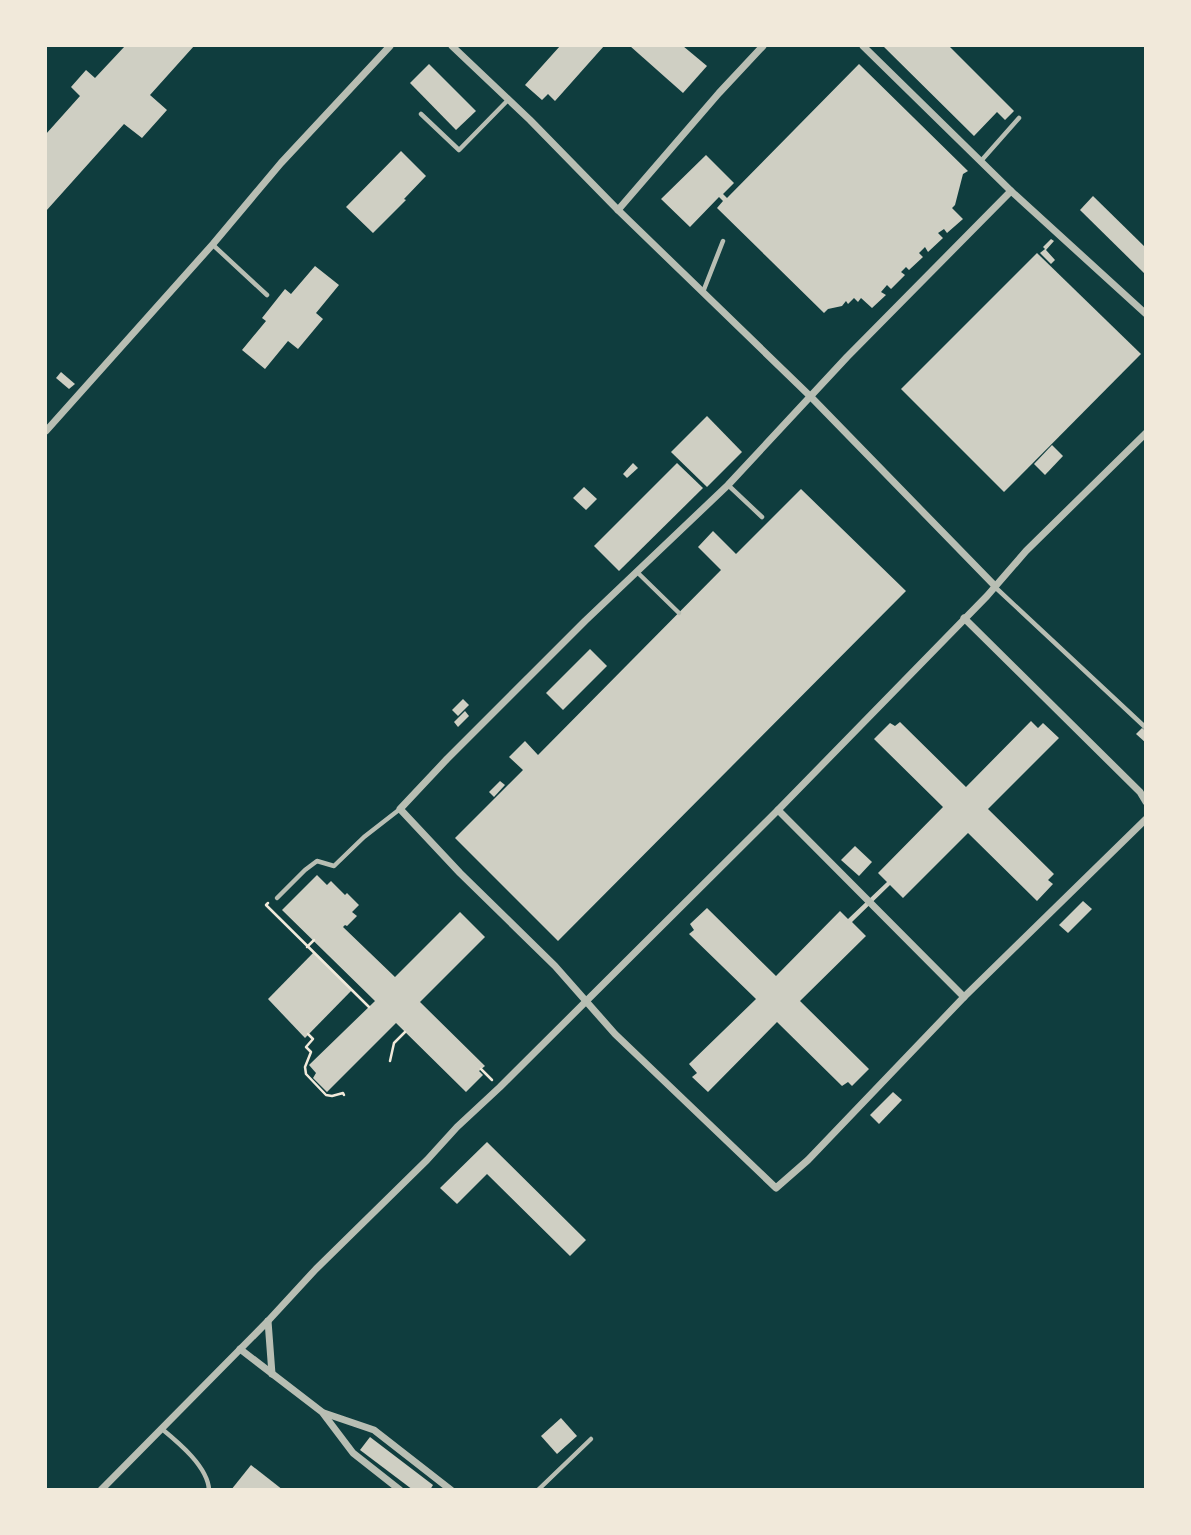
<svg xmlns="http://www.w3.org/2000/svg" width="1191" height="1535" font-family="Mulish,sans-serif">
  <rect width="100%" height="100%" fill="#0f3d3e"/>
  <!-- building -->
  <g fill="#cfcfc3">
    <path d="M 125,46 L 194,46 L 150,95 L 167,110 L 142,138 L 124,124 L 46,211 L 46,134 L 80,96 L 71,87 L 86,70 L 95,78 Z"/>
    <path d="M 560,46 L 604,46 L 555,101 L 548,94 L 542,100 L 525,85 Z"/>
    <path d="M 630,46 L 683,46 L 707,66 L 683,93 Z"/>
    <path d="M 883,46 L 949,46 L 1014,111 L 1005,120 L 997,112 L 974,136 Z"/>
    <path d="M 429,64 L 476,111 L 456,130 L 410,83 Z"/>
    <path d="M 859,64 L 968,171 L 963,174 L 955,205 L 952,208 L 963,219 L 947,233 L 944,229 L 938,233 L 943,238 L 928,252 L 925,247 L 919,253 L 923,257 L 909,270 L 906,267 L 901,272 L 905,275 L 891,289 L 887,285 L 881,292 L 886,295 L 872,308 L 861,298 L 858,302 L 854,298 L 848,304 L 846,301 L 842,306 L 828,309 L 824,313 L 717,208 L 723,201 L 719,197 L 690,227 L 661,199 L 706,155 L 734,183 L 723,194 L 727,198 Z"/>
    <path d="M 401,151 L 426,176 L 404,199 L 406,200 L 373,233 L 346,207 Z"/>
    <path d="M 1093,196 L 1146,248 L 1146,275 L 1080,210 Z"/>
    <path d="M 1051,239 L 1054,241 L 1046,250 L 1055,260 L 1051,264 L 1040,253 L 1045,249 L 1043,247 Z"/>
    <path d="M 1037,253 L 1141,354 L 1004,492 L 901,389 Z"/>
    <path d="M 315,266 L 339,285 L 316,313 L 323,319 L 298,349 L 288,341 L 265,369 L 242,350 L 266,321 L 262,318 L 285,289 L 291,294 Z"/>
    <path d="M 61,372 L 75,384 L 69,389 L 56,378 Z"/>
    <path d="M 707,416 L 742,452 L 707,487 L 671,452 Z"/>
    <path d="M 1052,445 L 1063,456 L 1045,475 L 1034,464 Z"/>
    <path d="M 633,463 L 638,468 L 627,478 L 623,474 Z"/>
    <path d="M 677,463 L 703,488 L 619,571 L 594,546 Z"/>
    <path d="M 584,487 L 597,499 L 586,510 L 573,498 Z"/>
    <path d="M 801,489 L 906,591 L 558,941 L 455,838 L 523,770 L 509,757 L 525,741 L 538,755 L 721,570 L 698,547 L 713,531 L 736,554 Z"/>
    <path d="M 590,649 L 607,666 L 563,710 L 546,693 Z"/>
    <path d="M 463,699 L 469,705 L 458,716 L 452,710 Z"/>
    <path d="M 465,711 L 469,716 L 458,727 L 454,722 Z"/>
    <path d="M 1031,721 L 1038,728 L 1043,723 L 1059,738 L 988,809 L 1054,874 L 1048,880 L 1053,884 L 1037,901 L 968,833 L 903,898 L 890,885 L 852,922 L 866,936 L 800,1001 L 869,1069 L 852,1086 L 848,1082 L 842,1086 L 777,1022 L 708,1092 L 692,1077 L 697,1073 L 689,1064 L 756,999 L 689,934 L 694,930 L 690,924 L 707,908 L 776,976 L 840,911 L 848,919 L 887,882 L 878,873 L 943,807 L 874,739 L 890,723 L 895,726 L 900,722 L 966,787 Z"/>
    <path d="M 1142,728 L 1146,731 L 1146,743 L 1136,734 Z"/>
    <path d="M 500,781 L 505,785 L 494,797 L 489,792 Z"/>
    <path d="M 855,846 L 872,862 L 859,876 L 841,860 Z"/>
    <path d="M 317,875 L 327,885 L 331,881 L 345,895 L 347,893 L 359,905 L 352,912 L 357,916 L 347,926 L 345,925 L 343,927 L 395,977 L 460,912 L 485,937 L 420,1002 L 485,1066 L 479,1071 L 483,1075 L 466,1092 L 396,1023 L 327,1092 L 313,1078 L 316,1073 L 309,1065 L 375,1001 L 282,910 Z"/>
    <path d="M 1083,901 L 1092,909 L 1068,933 L 1059,925 Z"/>
    <path d="M 314,952 L 352,990 L 305,1038 L 268,999 Z"/>
    <path d="M 893,1092 L 902,1100 L 879,1124 L 870,1115 Z"/>
    <path d="M 487,1142 L 586,1240 L 570,1256 L 487,1174 L 457,1204 L 440,1188 Z"/>
    <path d="M 561,1418 L 577,1436 L 557,1454 L 541,1436 Z"/>
    <path d="M 370,1437 L 433,1485 L 430,1490 L 413,1490 L 360,1450 Z"/>
    <path d="M 251,1465 L 283,1490 L 231,1490 Z"/>
  </g>
  <g fill="none" stroke-linecap="round" stroke-linejoin="round">
    <!-- path -->
    <g stroke="#f1e9da" stroke-width="2.5">
      <path d="M 268,903 L 266,905 L 369,1007"/>
      <path d="M 307,947 L 314,940"/>
      <path d="M 308,1034 L 313,1039 L 306,1047 L 311,1052 L 305,1067 L 306,1074 L 326,1095 L 332,1096 L 343,1093 L 344,1095"/>
      <path d="M 390,1061 L 394,1043 L 405,1032"/>
      <path d="M 481,1069 L 492,1080"/>
    </g>
    <!-- service -->
    <g stroke="#b8beb3" stroke-width="4.5">
      <path d="M 421,114 L 459,150 L 508,100"/>
      <path d="M 981,161 L 1019,118"/>
      <path d="M 213,245 L 267,295"/>
      <path d="M 703,292 L 723,241"/>
      <path d="M 728,485 L 762,517"/>
      <path d="M 637,572 L 679,613"/>
      <path d="M 995,587 L 1146,728"/>
      <path d="M 277,898 L 305,870 L 317,861 L 334,866 L 364,837 L 400,809"/>
      <path d="M 162,1429 C 179,1443 208,1467 209,1490"/>
      <path d="M 538,1490 L 591,1439"/>
    </g>
    <!-- minor -->
    <g stroke="#b8beb3" stroke-width="7">
      <path d="M 452,46 L 530,120 L 618,210 L 811,397 L 995,586"/>
      <path d="M 863,46 L 1011,191 L 1146,314"/>
      <path d="M 1011,191 L 847,357 L 728,485 L 585,621 L 447,759 L 400,809 L 460,873 L 555,966 L 615,1034 L 776,1188 L 808,1160 L 964,997 L 1146,819"/>
      <path d="M 618,210 L 719,93 L 763,46"/>
      <path d="M 46,431 L 213,244 L 281,163 L 390,46"/>
      <path d="M 964,618 L 1140,792 L 1146,802"/>
      <path d="M 778,810 L 964,997"/>
      <path d="M 268,1321 L 272,1374"/>
      <path d="M 240,1349 L 322,1412 L 353,1453 L 400,1490"/>
      <path d="M 324,1413 L 374,1430 L 451,1490"/>
      <path d="M 101,1490 L 268,1321 L 316,1269 L 427,1160 L 457,1127 L 500,1087 L 778,810 L 987,596 L 1026,551 L 1146,433"/>
    </g>
  </g>
  <!-- border -->
  <rect width="1191" height="1535" fill="none" stroke="#f1e9da" stroke-width="94"/>
</svg>
